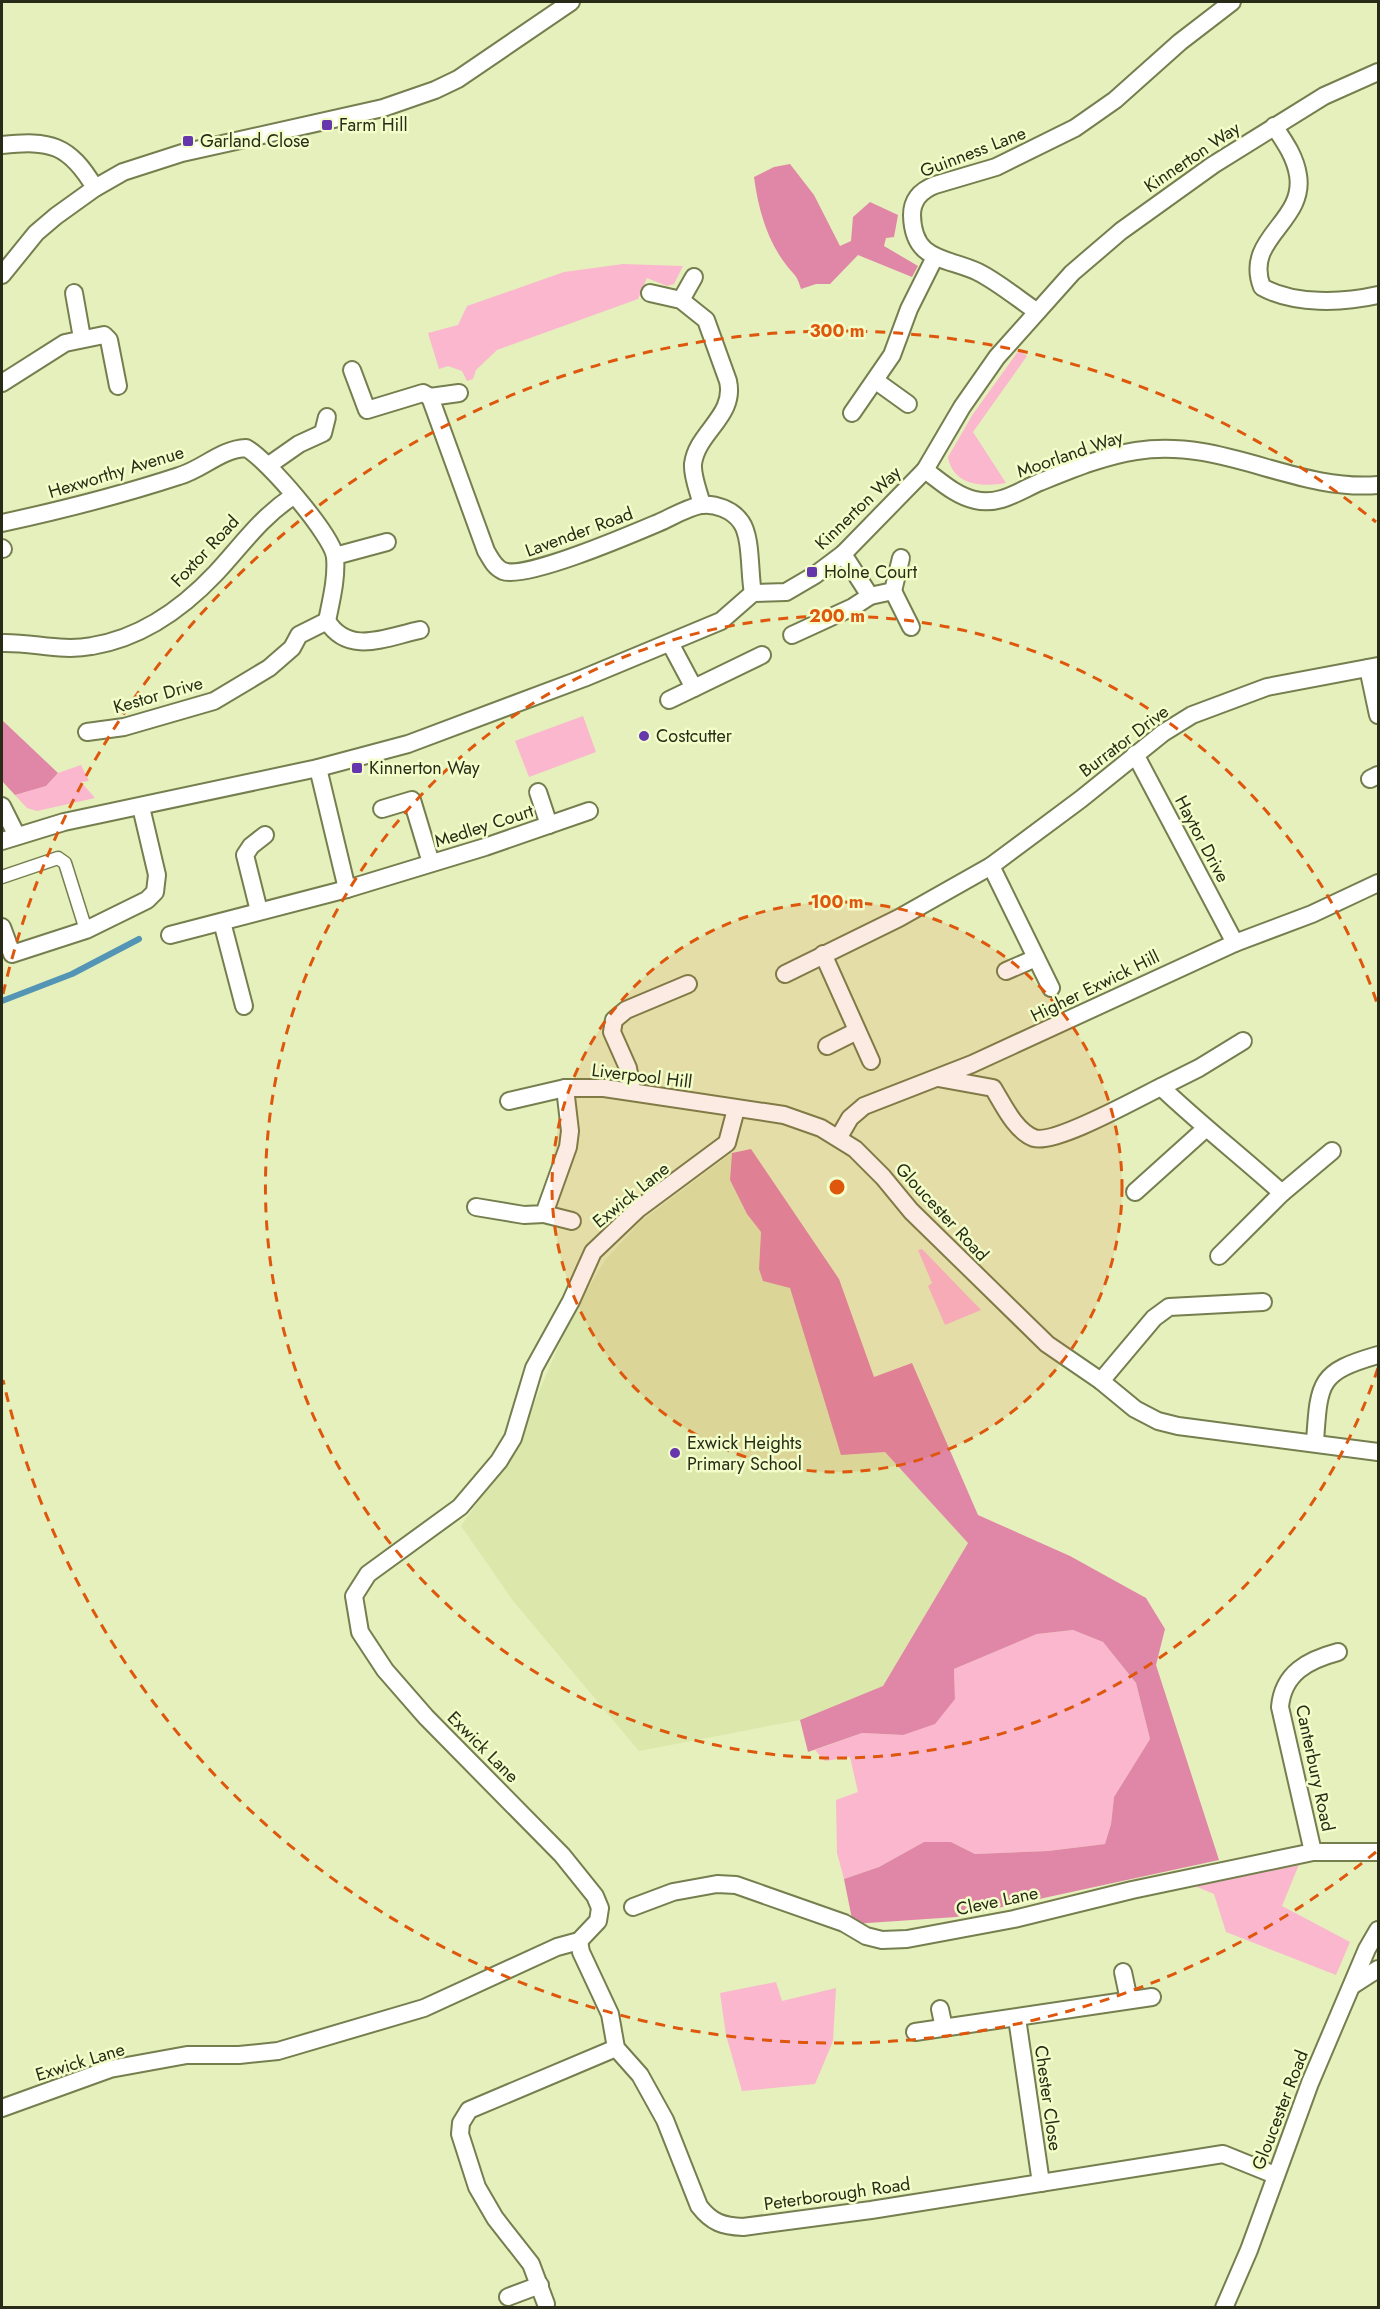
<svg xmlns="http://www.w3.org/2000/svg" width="1380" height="2309" font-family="Jost,sans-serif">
  <rect width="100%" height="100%" fill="#e5f0bc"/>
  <!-- built -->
  <path fill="#dbe7ab" d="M 732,1153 L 730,1180 L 747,1214 L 761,1232 L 759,1269 L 790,1287 L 841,1454 L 885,1452 L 968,1543 L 883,1686 L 800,1720 L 639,1751 L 514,1602 L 461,1526 L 492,1482 L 524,1427 L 570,1319 L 605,1260 L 641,1221 Z"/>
  <!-- green -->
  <g fill="#fab7ce">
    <path d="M 623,264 L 683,266 L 674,284 L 667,286 L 647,278 L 638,299 L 497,350 L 476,370 L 473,379 L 467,381 L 462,371 L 448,366 L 439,369 L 428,333 L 458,325 L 467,306 L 564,272 Z"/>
    <path d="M 1019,350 L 1027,356 L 973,432 L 1006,483 C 983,487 953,486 948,457 L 973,414 Z"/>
    <path d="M 583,716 L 596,752 L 529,777 L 515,741 Z"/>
    <path d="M 81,765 L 89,781 L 81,782 L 95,798 L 37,811 L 27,808 L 15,795 L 46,786 L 58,773 Z"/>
    <path d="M 922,1249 L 981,1310 L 945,1325 L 928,1286 L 932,1283 L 918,1250 Z"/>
    <path d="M 1073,1630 L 1103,1642 L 1136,1683 L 1150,1739 L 1114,1797 L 1111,1824 L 1105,1844 L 1048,1851 L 975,1854 L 951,1842 L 924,1842 L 879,1867 L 844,1879 L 837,1853 L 836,1800 L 858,1792 L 850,1757 L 825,1761 L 815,1750 L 862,1733 L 903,1735 L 955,1699 L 954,1669 L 1037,1634 Z"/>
    <path d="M 1300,1862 L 1282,1906 L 1350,1942 L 1336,1975 L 1226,1932 L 1214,1894 L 1190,1884 Z"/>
    <path d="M 776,1982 L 782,2001 L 836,1988 L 833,2041 L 815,2084 L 742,2091 L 726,2035 L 720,1993 Z"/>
  </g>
  <!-- forest -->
  <g fill="#e086a7">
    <path d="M 790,164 L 814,195 L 840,246 L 851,241 L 853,217 L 870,202 L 898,215 L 894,237 L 886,238 L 884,246 L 918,266 L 912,277 L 858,255 L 830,284 L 816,284 L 801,289 C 797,275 795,276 787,266 C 767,241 758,208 754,177 L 774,167 Z"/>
    <path d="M 2,720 L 58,773 L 46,786 L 15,795 L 2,781 Z"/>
    <path d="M 751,1149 L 839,1279 L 874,1377 L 912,1363 L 978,1515 L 1070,1556 L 1146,1598 L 1165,1629 L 1156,1665 L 1219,1860 L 956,1917 L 853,1924 L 844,1879 L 879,1867 L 924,1842 L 951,1842 L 975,1854 L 1048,1851 L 1105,1844 L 1111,1824 L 1114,1797 L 1150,1739 L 1136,1683 L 1103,1642 L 1073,1630 L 1037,1634 L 954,1669 L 955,1699 L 935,1724 L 903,1735 L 862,1733 L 808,1752 L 800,1720 L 883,1686 L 968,1543 L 885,1452 L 841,1455 L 790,1288 L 763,1281 L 759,1269 L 761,1232 L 747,1214 L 730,1180 L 732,1153 Z"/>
  </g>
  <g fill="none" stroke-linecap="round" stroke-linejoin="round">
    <!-- stream -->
    <path stroke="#5494b4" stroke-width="6" d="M 2,1001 L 72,974 L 139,939"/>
    <!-- pedestrian casing -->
    <g stroke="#757e4e" stroke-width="15">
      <path id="pedestrian" d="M 2,877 L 58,858 L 65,863 L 86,930"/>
    </g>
    <!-- minor casing -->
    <g stroke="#757e4e" stroke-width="20">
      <g id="minor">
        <path d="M 1274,126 C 1284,141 1295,156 1298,175 C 1306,222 1243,238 1262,287 C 1294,305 1343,303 1378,295"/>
        <path d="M 2,145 C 50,140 69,144 95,188"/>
        <path d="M 2,275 L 36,233 L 56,216 L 95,188 L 123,172 L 182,153 L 383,108 L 435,90 L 458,79 L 571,2"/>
        <path d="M 74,293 L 82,338"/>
        <path d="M 650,293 L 681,300 L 706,320 L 728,381 C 736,416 697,432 693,464 C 692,477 699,492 702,505"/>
        <path d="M 681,300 L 694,277"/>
        <path d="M 1036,311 C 1017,298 998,282 978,272 C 946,257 913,262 912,215 C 912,199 922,190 935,185 L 996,167 L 1075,128 L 1115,100 L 1180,42 L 1232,2"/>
        <path d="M 352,370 L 367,410 L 423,393 L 430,397"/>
        <path d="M 876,381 L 908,404"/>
        <path d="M 2,383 L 65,343 L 104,335 L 109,340 L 118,386"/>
        <path d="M 459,393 L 430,397 L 486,551 C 491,559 494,567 503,571 C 525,580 632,534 658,523 C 672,517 686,508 701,505 C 715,503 733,510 741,522 C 752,537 749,574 753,593"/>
        <path d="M 852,413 L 892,355 L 909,309 L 935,257"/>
        <path d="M 269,465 L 299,444 L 323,433 L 327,417"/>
        <path d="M 925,470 C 940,481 956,496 975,500 C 999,506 1019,491 1040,482 C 1070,470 1103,456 1136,451 C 1223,437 1294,492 1378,485"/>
        <path d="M 2,523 C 62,510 121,495 179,476 C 203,469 221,449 246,448 C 266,458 333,536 335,557 C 337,578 331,601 327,621 L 299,635 L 292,648 L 269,668 L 214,701 L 124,727 L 87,732"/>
        <path d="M 2,548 L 3,549"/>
        <path d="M 335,556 L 387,542"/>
        <path d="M 893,591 L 901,558"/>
        <path d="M 870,596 L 893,591 L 911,627"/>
        <path d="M 327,621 C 349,656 386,637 420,630"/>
        <path d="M 792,635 L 853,607 L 870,596 L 843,554"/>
        <path d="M 2,643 C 32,642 61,652 92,646 C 141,638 183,608 216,573 C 243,544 259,519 293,496"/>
        <path d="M 670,643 L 694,688 L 762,655"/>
        <path d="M 1368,668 L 1378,715"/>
        <path d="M 669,700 L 694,688"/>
        <path d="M 1135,754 L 1235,943"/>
        <path d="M 1370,779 L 1378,775"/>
        <path d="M 538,792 L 549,825"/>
        <path d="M 2,806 L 17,836"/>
        <path d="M 382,809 L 412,800 L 431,863"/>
        <path d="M 2,841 L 64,822 L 318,768 L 408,744 L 584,678 L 721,621 L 753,593 L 786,592 L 815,575 L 843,554 L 925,470 L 962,407 L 997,357 L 1072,273 L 1121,231 L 1213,165 L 1324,96 L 1378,72"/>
        <path d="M 991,866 L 1051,988"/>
        <path d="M 347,889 L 485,847 L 589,811"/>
        <path d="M 259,911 L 245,855 L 251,846 L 265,835"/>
        <path d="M 222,922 L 244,1006"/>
        <path d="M 2,927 L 12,954 L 86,930 L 147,900 L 155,892 L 157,875 L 141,807"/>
        <path d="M 170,935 L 347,889 L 318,768"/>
        <path d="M 823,954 L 871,1061"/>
        <path d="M 1006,971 L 1036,958"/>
        <path d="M 785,974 L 899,918 L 991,866 L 1081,799 L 1163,733 L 1192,715 L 1267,687 L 1378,666"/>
        <path d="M 827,1046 L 857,1031"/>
        <path d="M 938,1078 L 993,1088 C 1003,1104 1015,1131 1034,1138 C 1055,1145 1138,1098 1161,1087 C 1200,1124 1242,1157 1282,1193"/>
        <path d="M 1161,1087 L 1199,1068 L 1243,1041"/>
        <path d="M 632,1090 L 628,1068 L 612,1032 L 614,1020 L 626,1010 L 688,984"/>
        <path d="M 509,1101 L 565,1088 L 604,1088 L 784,1115 L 821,1128 L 855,1149 L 883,1177 L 911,1211 L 1047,1344 L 1101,1381 L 1135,1409 L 1158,1421 L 1178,1426 L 1378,1452"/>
        <path d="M 839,1137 L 850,1118 L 864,1106 L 972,1064 L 1235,943 L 1312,914 L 1378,883"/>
        <path d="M 1135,1192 L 1205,1129"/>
        <path d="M 476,1207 L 524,1215 L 544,1214 L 568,1147 L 570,1131 L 565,1088"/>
        <path d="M 544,1214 L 572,1221"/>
        <path d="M 1219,1256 L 1282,1193 L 1332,1151"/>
        <path d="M 1101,1381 L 1154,1318 L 1169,1307 L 1263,1302"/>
        <path d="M 1315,1442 C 1319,1381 1319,1372 1378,1355"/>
        <path d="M 1313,1852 L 1280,1707 C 1283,1673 1308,1660 1338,1652"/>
        <path d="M 633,1907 L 673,1892 L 717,1884 L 736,1885 L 844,1923 L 866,1936 L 882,1940 L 907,1939 L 1014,1919 L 1132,1890 L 1313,1852 L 1378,1852"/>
        <path d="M 579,1941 L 581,1952 L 610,2014 L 616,2048 L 640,2075 L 665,2120 L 699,2206 C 712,2223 723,2226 743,2227 L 871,2210 L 1223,2154 L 1275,2175"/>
        <path d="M 1123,1972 L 1129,2000"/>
        <path d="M 1353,1985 L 1378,1969"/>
        <path d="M 940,2009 L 944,2028"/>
        <path d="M 1017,2018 L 1041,2183"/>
        <path d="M 915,2032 L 1152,1997"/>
        <path d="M 2,2108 L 110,2069 L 187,2055 L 239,2055 L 278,2051 L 424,2008 L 557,1947 L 579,1941 L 598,1921 L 600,1908 L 595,1896 L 562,1855 L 426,1717 L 385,1670 L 360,1632 L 354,1596 L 368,1574 L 460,1507 L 499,1461 L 513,1438 L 534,1368 L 571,1301 L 593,1252 L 638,1209 L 727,1143 L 736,1109"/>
        <path d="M 508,2297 L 540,2285"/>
        <path d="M 546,2304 L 531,2264 L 495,2218 L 477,2187 L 460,2134 L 461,2123 L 469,2110 L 616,2048"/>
        <path d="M 1224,2308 L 1249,2250 L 1310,2083 L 1367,1949 L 1378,1930"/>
      </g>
    </g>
    <!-- pedestrian -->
    <use href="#pedestrian" stroke="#fff" stroke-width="12"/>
    <!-- minor -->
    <use href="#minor" stroke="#fff" stroke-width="16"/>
  </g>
  <!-- distance rings -->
  <circle cx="837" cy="1187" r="285" fill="#de570d" fill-opacity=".12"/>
  <g fill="none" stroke="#de570d" stroke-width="3" stroke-dasharray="10 8">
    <circle cx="837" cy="1187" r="285"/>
    <path d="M1378 1368A571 571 0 1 1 1378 1006"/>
    <path d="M1376 1852A856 856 0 0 1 3 1380M3 994A856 856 0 0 1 1376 522"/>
  </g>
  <!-- markers -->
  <g fill="#6636ad" stroke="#f3fdc9" stroke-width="2">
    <rect x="321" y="119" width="12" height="12" rx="3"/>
    <rect x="182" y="135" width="12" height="12" rx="3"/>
    <rect x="806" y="566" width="12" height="12" rx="3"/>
    <circle cx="644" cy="736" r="6"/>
    <rect x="351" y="762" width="12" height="12" rx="3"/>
    <circle cx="675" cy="1453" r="6"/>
  </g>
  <g text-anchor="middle" stroke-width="5" stroke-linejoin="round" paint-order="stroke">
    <!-- poi labels -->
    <g font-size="18" fill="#272b17" stroke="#f3fdc9" text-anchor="start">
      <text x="339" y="131">Farm Hill</text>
      <text x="200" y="147">Garland Close</text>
      <text x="824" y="578">Holne Court</text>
      <text x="656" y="742">Costcutter</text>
      <text x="369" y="774">Kinnerton Way</text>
      <text x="687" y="1449">Exwick Heights<tspan x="687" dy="21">Primary School</tspan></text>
    </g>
    <!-- street labels -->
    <g font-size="18" fill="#272b17" stroke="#f3fdc9">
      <text transform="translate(973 152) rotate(-21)" y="6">Guinness Lane</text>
      <text transform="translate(1192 157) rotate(-34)" y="6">Kinnerton Way</text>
      <text transform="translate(1070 454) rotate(-19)" y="6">Moorland Way</text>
      <text transform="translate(116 472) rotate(-17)" y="6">Hexworthy Avenue</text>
      <text transform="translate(858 508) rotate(-44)" y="6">Kinnerton Way</text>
      <text transform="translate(579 532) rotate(-20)" y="6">Lavender Road</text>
      <text transform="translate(205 551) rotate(-47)" y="6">Foxtor Road</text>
      <text transform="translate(158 695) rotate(-16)" y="6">Kestor Drive</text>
      <text transform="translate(1124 741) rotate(-37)" y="6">Burrator Drive</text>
      <text transform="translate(484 826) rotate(-18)" y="6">Medley Court</text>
      <text transform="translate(1202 839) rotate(62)" y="6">Haytor Drive</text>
      <text transform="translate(1095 986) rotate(-26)" y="6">Higher Exwick Hill</text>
      <text transform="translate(642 1076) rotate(7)" y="6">Liverpool Hill</text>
      <text transform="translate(631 1195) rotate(-39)" y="6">Exwick Lane</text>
      <text transform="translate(942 1212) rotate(47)" y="6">Gloucester Road</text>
      <text transform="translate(483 1747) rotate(45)" y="6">Exwick Lane</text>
      <text transform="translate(1315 1768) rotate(78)" y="6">Canterbury Road</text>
      <text transform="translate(997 1901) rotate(-12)" y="6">Cleve Lane</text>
      <text transform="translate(80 2062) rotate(-17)" y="6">Exwick Lane</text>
      <text transform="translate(1048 2098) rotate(82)" y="6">Chester Close</text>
      <text transform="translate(1280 2110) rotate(-69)" y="6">Gloucester Road</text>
      <text transform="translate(837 2194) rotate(-8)" y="6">Peterborough Road</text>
    </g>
  </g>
  <circle cx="837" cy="1187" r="9" fill="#de570d" stroke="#f3fdc9" stroke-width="3"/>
  <g font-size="18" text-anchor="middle" font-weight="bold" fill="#de570d" stroke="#f3fdc9" stroke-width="5" stroke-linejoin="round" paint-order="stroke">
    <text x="837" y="337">300 m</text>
    <text x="837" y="622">200 m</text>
    <text x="837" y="908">100 m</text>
  </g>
  <!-- border -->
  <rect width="1380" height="2309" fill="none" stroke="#272b17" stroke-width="6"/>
</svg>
